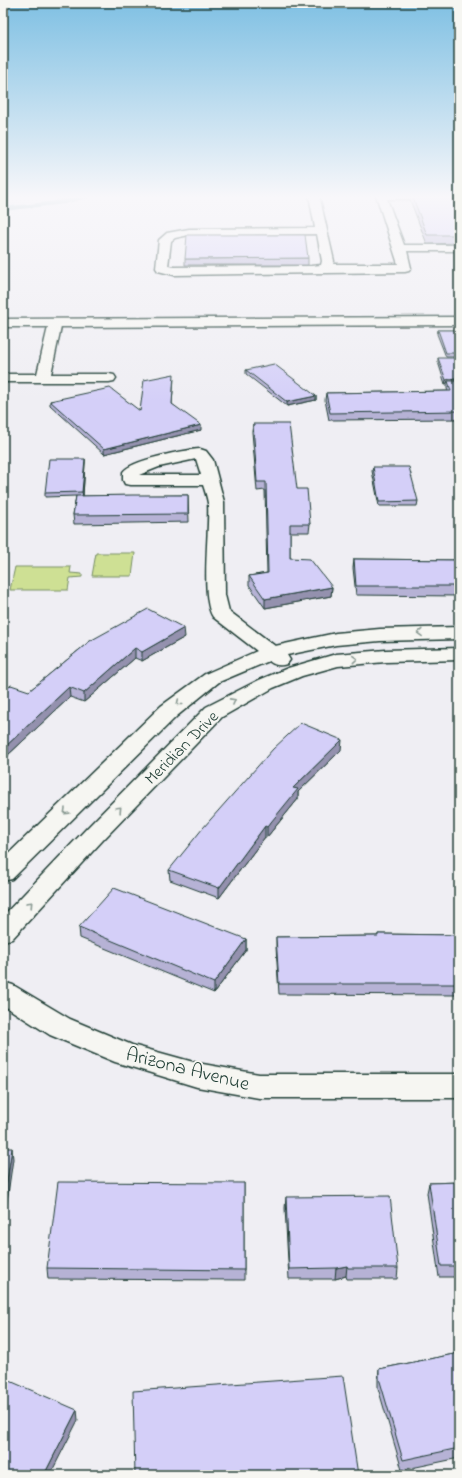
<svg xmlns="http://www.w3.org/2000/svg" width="462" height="1478" font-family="'Indie Flower',sans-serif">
  <rect width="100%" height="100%" fill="#efeef3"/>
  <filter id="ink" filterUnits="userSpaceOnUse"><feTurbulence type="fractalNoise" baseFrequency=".025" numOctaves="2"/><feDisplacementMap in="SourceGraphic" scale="8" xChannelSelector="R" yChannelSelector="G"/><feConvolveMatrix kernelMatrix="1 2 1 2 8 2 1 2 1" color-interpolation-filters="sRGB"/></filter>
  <g filter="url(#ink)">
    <!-- green -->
    <g fill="#cee094" stroke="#768e64">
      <path d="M 96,553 L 135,553 L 132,576 L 92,576 Z"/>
      <path d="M 15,567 L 71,567 L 70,573 L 82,574 L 82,577 L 70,578 L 68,590 L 10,590 Z"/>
    </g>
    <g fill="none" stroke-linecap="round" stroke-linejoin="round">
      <!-- stream -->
      <path stroke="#5a9699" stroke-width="4" d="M 3,209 L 64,202 L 90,195"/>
      <!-- minor casing -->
      <g stroke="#1f3d34" stroke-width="3">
        <g id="minor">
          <path d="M 309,195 L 319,195 L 334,261 L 333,264 L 398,264 L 376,195 L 459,195 L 459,199 L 387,199 L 404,245 L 459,245 L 459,251 L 407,251 L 411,268 L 409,271 L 405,272 L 174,275 L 158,271 L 156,268 L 159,240 L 167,233 L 189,229 L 315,228 ZM 317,234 L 322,261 L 321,265 L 311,266 L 174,267 L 168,266 L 171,241 L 175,238 L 189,235 Z"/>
          <path d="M 459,317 L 459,325 L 61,327 L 51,374 L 109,374 L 114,375 L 116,378 L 114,381 L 109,382 L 3,382 L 3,374 L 37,374 L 48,327 L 3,327 L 3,319 Z"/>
          <path d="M 200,449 L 206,451 L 213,460 L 224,502 L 225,595 L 229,611 L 275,646 L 336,633 L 380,629 L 459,627 L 459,639 L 380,641 L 336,645 L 287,655 L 290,660 L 287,664 C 280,666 275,666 269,661 L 219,682 L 177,716 L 12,879 L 3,881 L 3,859 L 161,706 L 205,674 L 257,651 L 213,617 C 200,598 210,529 208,503 C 207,497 205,491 203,485 L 131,485 L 125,484 L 123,480 L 123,472 C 131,460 184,450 200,449 ZM 196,459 L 201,475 L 139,475 L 159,467 Z"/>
          <path d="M 459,648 L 459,660 L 386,662 L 338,666 L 302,676 L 273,688 L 222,717 L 103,840 L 12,939 L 3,941 L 3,916 L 87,828 L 206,707 L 259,680 L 288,668 L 336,654 L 386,650 Z"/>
          <path d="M 3,982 L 13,985 L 70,1019 L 132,1045 L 197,1063 L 259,1074 L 459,1074 L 459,1098 L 259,1098 L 197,1087 L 115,1062 L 50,1035 L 3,1005 Z"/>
        </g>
      </g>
      <!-- minor -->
      <use href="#minor" fill="#f6f6f2" fill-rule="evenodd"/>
    </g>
    <!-- wall -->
    <g fill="#b6b2d5" stroke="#1f3d34">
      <path d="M 411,195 L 459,195 L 459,243 L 427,244 L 410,200 Z"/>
      <path d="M 308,258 L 308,265 L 185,265 L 185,259 Z"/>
      <path d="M 438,330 L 459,330 L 459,357 L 446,357 L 437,334 Z"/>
      <path d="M 438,358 L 457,381 L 459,381 L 459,419 L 329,420 L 325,400 L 326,393 L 448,391 L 447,389 L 447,383 L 445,384 L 438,362 Z"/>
      <path d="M 246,370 L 316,396 L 316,400 L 287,406 L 246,374 Z"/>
      <path d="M 174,378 L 172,404 L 201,430 L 104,454 L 50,405 L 50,401 L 140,411 Z"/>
      <path d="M 253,424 L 297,489 L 310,524 L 309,532 L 290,532 L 290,558 L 332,587 L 331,596 L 265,608 L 249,585 L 249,576 L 267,573 L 265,490 L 257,491 L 252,432 Z"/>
      <path d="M 85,459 L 85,463 L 83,496 L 188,495 L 189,522 L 74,524 L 73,515 L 76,496 L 45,497 L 45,493 Z"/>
      <path d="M 373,467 L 418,501 L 417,506 L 379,506 L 372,471 Z"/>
      <path d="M 354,559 L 459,560 L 459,596 L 356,595 L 353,568 Z"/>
      <path d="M 185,637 L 142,661 L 135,658 L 84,702 L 70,697 L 8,755 L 8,756 L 3,761 L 29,691 L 90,641 Z"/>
      <path d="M 341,750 L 298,792 L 298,799 L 267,837 L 265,837 L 219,898 L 170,880 L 169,870 Z"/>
      <path d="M 79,927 L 246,939 L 246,950 L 214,993 L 80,938 Z"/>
      <path d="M 378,934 L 459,935 L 459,995 L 279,994 L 276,947 L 276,937 L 378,936 Z"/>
      <path d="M 459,1182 L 459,1277 L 439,1277 L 427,1193 L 429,1183 Z"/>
      <path d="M 244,1183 L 244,1280 L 48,1279 L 47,1268 Z"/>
      <path d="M 286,1197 L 398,1268 L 397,1279 L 347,1279 L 346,1276 L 335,1279 L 289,1279 L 285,1208 Z"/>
      <path d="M 459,1353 L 459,1458 L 402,1470 L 378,1388 L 378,1379 L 379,1369 Z"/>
    </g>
    <!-- shaded-wall -->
    <g fill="#9491ae" stroke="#1f3d34">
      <path d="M 459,377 L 459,381 L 448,383 L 448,381 L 447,383 L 445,384 L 446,380 Z"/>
      <path d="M 316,396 L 316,400 L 287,406 L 287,402 Z"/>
      <path d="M 201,425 L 201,430 L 104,454 L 104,449 Z"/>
      <path d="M 85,459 L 85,463 L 83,496 L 82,492 Z"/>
      <path d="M 332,587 L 331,596 L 265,608 L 265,599 Z"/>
      <path d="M 184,628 L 185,637 L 142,661 L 142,652 Z"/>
      <path d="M 135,648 L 135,658 L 84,702 L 84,693 Z"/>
      <path d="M 69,687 L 70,697 L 8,755 L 8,756 L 3,761 L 3,750 L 6,746 Z"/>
      <path d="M 342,740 L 341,750 L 298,792 L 298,799 L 267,837 L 267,827 L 293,788 Z"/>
      <path d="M 265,826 L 265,837 L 219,898 L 219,888 Z"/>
      <path d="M 246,939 L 246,950 L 214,993 L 214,983 Z"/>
      <path d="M 12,1148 L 13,1159 L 3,1229 L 3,1207 Z"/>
      <path d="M 347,1266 L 346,1276 L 335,1279 L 336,1268 Z"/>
      <path d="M 77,1410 L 78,1420 L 50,1475 L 44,1475 Z"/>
    </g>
    <!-- building -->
    <g fill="#d4cff8" stroke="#1f3d34">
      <path d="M 412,195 L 459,195 L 459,235 L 427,235 Z"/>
      <path d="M 187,235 L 305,235 L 308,258 L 185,259 Z"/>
      <path d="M 438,330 L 459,330 L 459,353 L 446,353 Z"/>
      <path d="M 438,358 L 459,358 L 459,377 L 446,380 Z"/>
      <path d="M 274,364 L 316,396 L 287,402 L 246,370 Z"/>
      <path d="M 174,374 L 172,404 L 201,425 L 104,449 L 50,401 L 110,388 L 140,411 L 144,380 Z"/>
      <path d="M 448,381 L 459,381 L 459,411 L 330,413 L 326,393 L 451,391 Z"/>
      <path d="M 253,424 L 289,424 L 297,489 L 307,489 L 310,524 L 290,524 L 290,558 L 310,559 L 332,587 L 265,599 L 249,576 L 268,573 L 266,482 L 257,482 Z"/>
      <path d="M 49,459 L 85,459 L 82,492 L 45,493 Z"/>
      <path d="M 373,467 L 409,467 L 418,501 L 379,502 Z"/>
      <path d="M 132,495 L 188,495 L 188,514 L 73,515 L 76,496 Z"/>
      <path d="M 354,559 L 459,560 L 459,586 L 356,586 Z"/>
      <path d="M 148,609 L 184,628 L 142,652 L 135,648 L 84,693 L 69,687 L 6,746 L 7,746 L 3,750 L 3,692 L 11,685 L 29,691 L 90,641 Z"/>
      <path d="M 301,723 L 342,740 L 293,788 L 298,789 L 267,827 L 265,826 L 219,888 L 169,870 L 203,828 L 273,749 Z"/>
      <path d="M 114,888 L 246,939 L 214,983 L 79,927 Z"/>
      <path d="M 378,934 L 459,935 L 459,984 L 279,984 L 276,937 L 378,936 Z"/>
      <path d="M 3,1148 L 12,1148 L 3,1207 Z"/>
      <path d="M 58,1182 L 244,1183 L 244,1270 L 47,1268 Z"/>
      <path d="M 459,1182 L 459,1266 L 441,1266 L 429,1183 Z"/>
      <path d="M 390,1196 L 398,1268 L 348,1268 L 347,1266 L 336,1268 L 289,1269 L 286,1197 Z"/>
      <path d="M 459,1353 L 459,1448 L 403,1460 L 379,1378 L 379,1369 Z"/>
      <path d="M 343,1376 L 358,1475 L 135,1475 L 133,1391 Z"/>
      <path d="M 3,1378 L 77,1410 L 44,1475 L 4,1475 L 3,1474 Z"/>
    </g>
    <!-- one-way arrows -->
    <defs><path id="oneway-chevron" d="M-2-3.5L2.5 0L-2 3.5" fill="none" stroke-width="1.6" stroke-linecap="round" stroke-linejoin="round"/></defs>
    <g stroke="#8a9a93">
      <use href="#oneway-chevron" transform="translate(420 633) rotate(178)"/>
      <use href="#oneway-chevron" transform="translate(355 659) rotate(-5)"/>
      <use href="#oneway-chevron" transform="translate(233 701) rotate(-29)"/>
      <use href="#oneway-chevron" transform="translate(179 703) rotate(141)"/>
      <use href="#oneway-chevron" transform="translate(119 809) rotate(-46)"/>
      <use href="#oneway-chevron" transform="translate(66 812) rotate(136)"/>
      <use href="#oneway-chevron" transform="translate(30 904) rotate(-47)"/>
    </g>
  </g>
  <!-- sky -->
  <linearGradient id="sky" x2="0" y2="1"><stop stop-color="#7fc0e3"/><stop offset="0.49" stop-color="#f8f7fa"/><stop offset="1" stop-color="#f8f7fa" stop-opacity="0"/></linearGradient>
  <rect width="462" height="402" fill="url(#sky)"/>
  <g text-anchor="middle" stroke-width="3.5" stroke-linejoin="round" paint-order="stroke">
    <!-- street labels -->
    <g font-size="17" fill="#1f3d34" stroke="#f6f6f2">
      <text transform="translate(181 747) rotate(-45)" y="6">Meridian Drive</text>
    </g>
    <!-- near-street labels -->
    <g font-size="20" fill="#1f3d34" stroke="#f6f6f2">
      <text transform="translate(188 1068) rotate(14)" y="7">Arizona Avenue</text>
    </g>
  </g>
  <!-- margin -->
  <rect width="462" height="1478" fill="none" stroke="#f6f6f2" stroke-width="16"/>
  <rect x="8" y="8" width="446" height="1462" fill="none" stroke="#1f3d34" stroke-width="1.5" filter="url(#ink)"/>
</svg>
